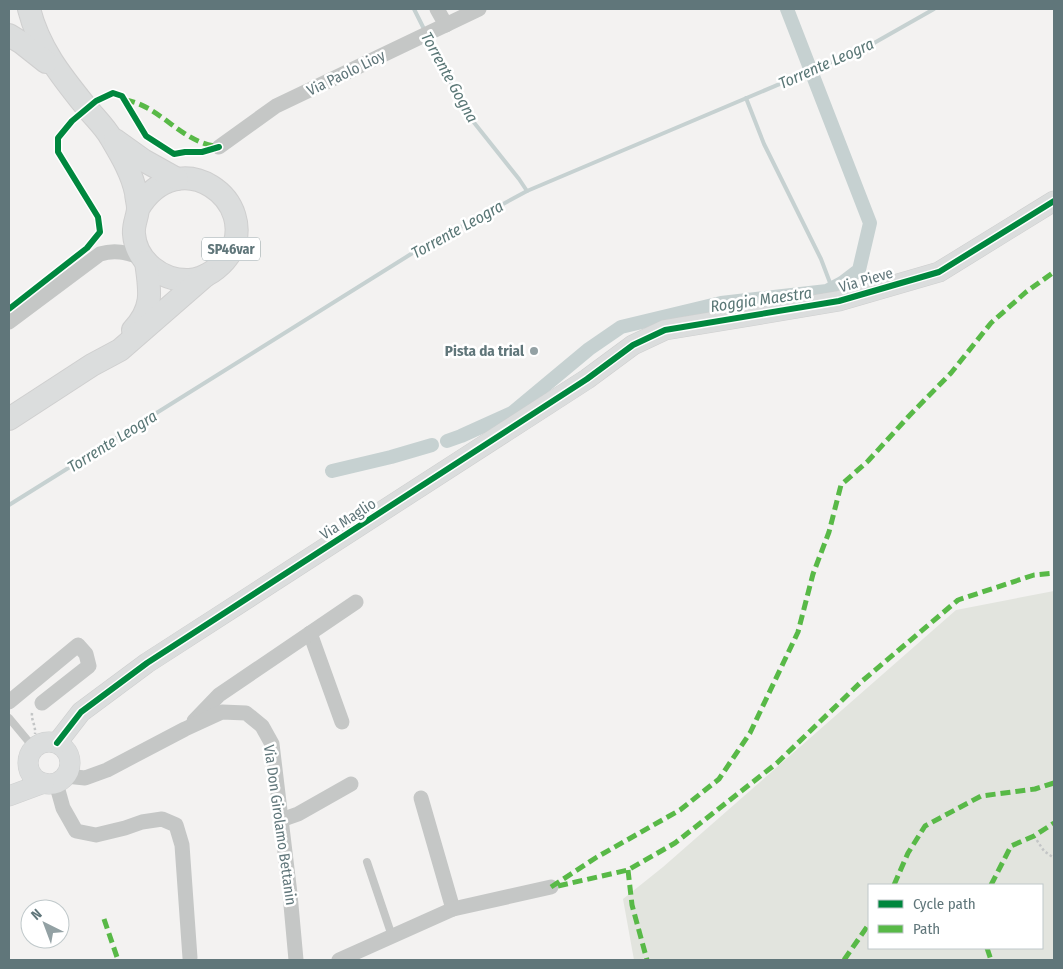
<svg xmlns="http://www.w3.org/2000/svg" width="1063" height="969" font-family="'Fira Sans Condensed',sans-serif">
  <rect width="100%" height="100%" fill="#f3f2f1"/>
  <!-- green -->
  <path fill="#e2e4de" fill-rule="evenodd" d="M 1054,591 L 1054,960 L 634,960 L 623,899 L 663,867 L 956,610 ZM 869,885 L 1042,885 L 1042,948 L 869,948 Z"/>
  <g fill="none" stroke-linecap="round" stroke-linejoin="round">
    <!-- stream -->
    <g stroke="#c6d1d1" stroke-width="4">
      <path d="M 414,9 L 425,31"/>
      <path d="M 429,37 L 464,110 L 519,179 L 527,191"/>
      <path d="M 746,98 L 764,144 L 821,259 L 832,288"/>
      <path d="M 9,505 L 411,254 L 527,191 L 867,47 L 934,9"/>
    </g>
    <!-- canal -->
    <g stroke="#c6d1d1" stroke-width="14">
      <path d="M 447,441 L 461,436 L 512,413 L 589,349 L 621,327 L 721,303 L 827,291 L 842,283 L 859,270 L 870,223 L 787,9"/>
      <path d="M 332,471 L 391,457 L 432,445"/>
    </g>
    <!-- secondary casing -->
    <g stroke="#cecfcf" stroke-width="21">
      <g id="secondary">
        <circle cx="49" cy="763" r="21"/>
        <path d="M 57,743 L 81,712 L 147,663 L 587,379 L 633,345 L 665,330 L 839,301 L 939,272 L 1054,201"/>
        <path d="M 9,796 L 44,783"/>
      </g>
    </g>
    <!-- primary casing -->
    <g stroke="#cfcfcf" stroke-width="24">
      <g id="primary">
        <path d="M 29,9 C 39,49 62,77 87,108 C 95,118 105,127 111,138 C 121,155 132,173 136,193 C 136,197 138,203 138,208 C 138,216 133,224 134,234 C 136,261 162,281 189,280 C 205,279 220,268 229,255 C 262,202 179,140 138,209"/>
        <path d="M 9,35 L 22,43 L 46,62"/>
        <path d="M 115,140 L 143,160 L 177,179"/>
        <path d="M 133,330 C 154,308 150,290 146,262"/>
        <path d="M 9,419 L 92,365 L 120,350 L 205,276"/>
      </g>
    </g>
    <!-- path -->
    <g stroke="#c3c5c6" stroke-width="2.5" stroke-dasharray="2.5 2.5" stroke-linecap="butt">
      <path d="M 32,713 C 31,720 36,726 35,734"/>
      <path d="M 1034,836 L 1044,851 L 1054,858"/>
    </g>
    <!-- lane -->
    <g stroke="#c5c7c6" stroke-width="8">
      <path d="M 9,718 L 34,748"/>
      <path d="M 367,862 L 392,936"/>
    </g>
    <!-- street -->
    <g stroke="#c5c7c6" stroke-width="15">
      <path d="M 437,9 L 446,25"/>
      <path d="M 219,147 L 276,106 L 479,9"/>
      <path d="M 9,322 L 100,254 C 116,249 127,253 143,258"/>
      <path d="M 310,633 L 342,722"/>
      <path d="M 9,702 L 78,645 L 86,654 L 89,666 L 42,703"/>
      <path d="M 194,721 L 219,695 L 356,602"/>
      <path d="M 66,776 L 85,778 L 107,770 L 185,729 L 222,712 L 246,713 L 262,726 L 272,744 L 290,894 L 296,960"/>
      <path d="M 56,783 L 63,808 L 76,831 L 96,835 L 125,828 L 142,822 L 162,819 L 176,825 L 182,845 L 190,958"/>
      <path d="M 421,798 L 453,909"/>
      <path d="M 281,820 L 298,814 L 351,784"/>
      <path d="M 339,960 L 453,909 L 551,887"/>
    </g>
    <!-- secondary -->
    <use href="#secondary" stroke="#dbdddd" stroke-width="20"/>
    <!-- primary -->
    <use href="#primary" stroke="#dbdddd" stroke-width="22"/>
    <!-- quiet -->
    <g stroke="#58b947" stroke-width="5" stroke-dasharray="10 5" stroke-linecap="butt">
      <path d="M 125,100 C 159,105 180,141 215,146"/>
      <path d="M 628,870 L 632,905 L 647,960"/>
      <path d="M 894,885 L 908,853 L 925,826 L 981,796 L 1035,789 L 1054,783"/>
      <path d="M 991,885 L 1011,846 L 1034,836 L 1054,823"/>
      <path d="M 558,886 L 628,870 L 675,843 L 777,763 L 861,682 L 958,600 L 1034,575 L 1054,573"/>
      <path d="M 551,887 L 597,857 L 680,810 L 719,779 L 750,733 L 798,632 L 813,574 L 829,532 L 841,485 L 868,461 L 909,416 L 951,373 L 991,323 L 1026,292 L 1054,272"/>
      <path d="M 104,919 L 118,960"/>
      <path d="M 987,948 L 991,960"/>
      <path d="M 844,960 L 869,924"/>
    </g>
    <!-- cycleway casing -->
    <g stroke="#fff" stroke-width="9">
      <g id="cycleway">
        <path d="M 9,309 L 87,248 L 100,232 L 98,217 L 58,152 L 58,138 L 72,121 L 96,101 L 113,93 L 122,96 L 146,136 L 174,154 L 185,152 L 202,152 L 219,147"/>
        <path d="M 57,743 L 81,712 L 147,663 L 587,379 L 633,345 L 665,330 L 839,301 L 939,272 L 1054,201"/>
      </g>
    </g>
    <!-- cycleway -->
    <use href="#cycleway" stroke="#00873e" stroke-width="6"/>
  </g>
  <!-- markers -->
  <circle fill="#93a1a4" stroke="#fff" stroke-width="2" cx="534" cy="351" r="5"/>
  <g text-anchor="middle" stroke-width="5" stroke-linejoin="round" paint-order="stroke">
    <!-- shield labels -->
    <rect fill="#fff" stroke="#909fa2" stroke-width="1" x="202" y="237.5" width="58" height="23" rx="4"/>
    <g font-size="14" font-weight="bold" fill="#60767a">
      <text x="231" y="254">SP46var</text>
    </g>
    <!-- street labels -->
    <g font-size="15" fill="#60767a" stroke="#fff">
      <text transform="translate(346 73) rotate(-26)" y="5">Via Paolo Lioy</text>
      <text transform="translate(866 280) rotate(-16)" y="5">Via Pieve</text>
      <text transform="translate(348 519) rotate(-33)" y="5">Via Maglio</text>
      <text transform="translate(280 825) rotate(82)" y="5">Via Don Girolamo Bettanin</text>
    </g>
    <!-- poi labels -->
    <g font-size="15" font-weight="bold" fill="#60767a" stroke="#fff" text-anchor="end">
      <text x="524" y="356">Pista da trial</text>
    </g>
    <!-- water labels -->
    <g font-size="16" font-style="italic" fill="#5a7776" stroke="#fff">
      <text transform="translate(826 63) rotate(-24)" y="6">Torrente Leogra</text>
      <text transform="translate(450 77) rotate(61)" y="6">Torrente Gogna</text>
      <text transform="translate(457 229) rotate(-29)" y="6">Torrente Leogra</text>
      <text transform="translate(761 299) rotate(-8)" y="6">Roggia Maestra</text>
      <text transform="translate(112 441) rotate(-32)" y="6">Torrente Leogra</text>
    </g>
  </g>
  <!-- border -->
  <rect width="1063" height="969" fill="none" stroke="#60767a" stroke-width="20"/>
  <!-- legend -->
  <rect x="868" y="884" width="175" height="65" fill="#ffffff" stroke="#bfc8ca"/>
  <rect x="878" y="900" width="25" height="8" fill="#00873e" stroke="#bfc8ca"/>
  <text x="913" y="909" font-size="15" fill="#60767a">Cycle path</text>
  <rect x="878" y="925" width="25" height="8" fill="#58b947" stroke="#bfc8ca"/>
  <text x="913" y="934" font-size="15" fill="#60767a">Path</text>
  <!-- north arrow -->
  <g transform="translate(45 924) rotate(318)"><circle r="24" fill="#ffffff" stroke="#bfc8ca"/>
  <path d="M0-4L9 19L0 12L-9 19Z" fill="#93a1a4"/>
  <text y="-8" font-size="14" font-weight="bold" text-anchor="middle" fill="#60767a">N</text>
  </g>
</svg>
